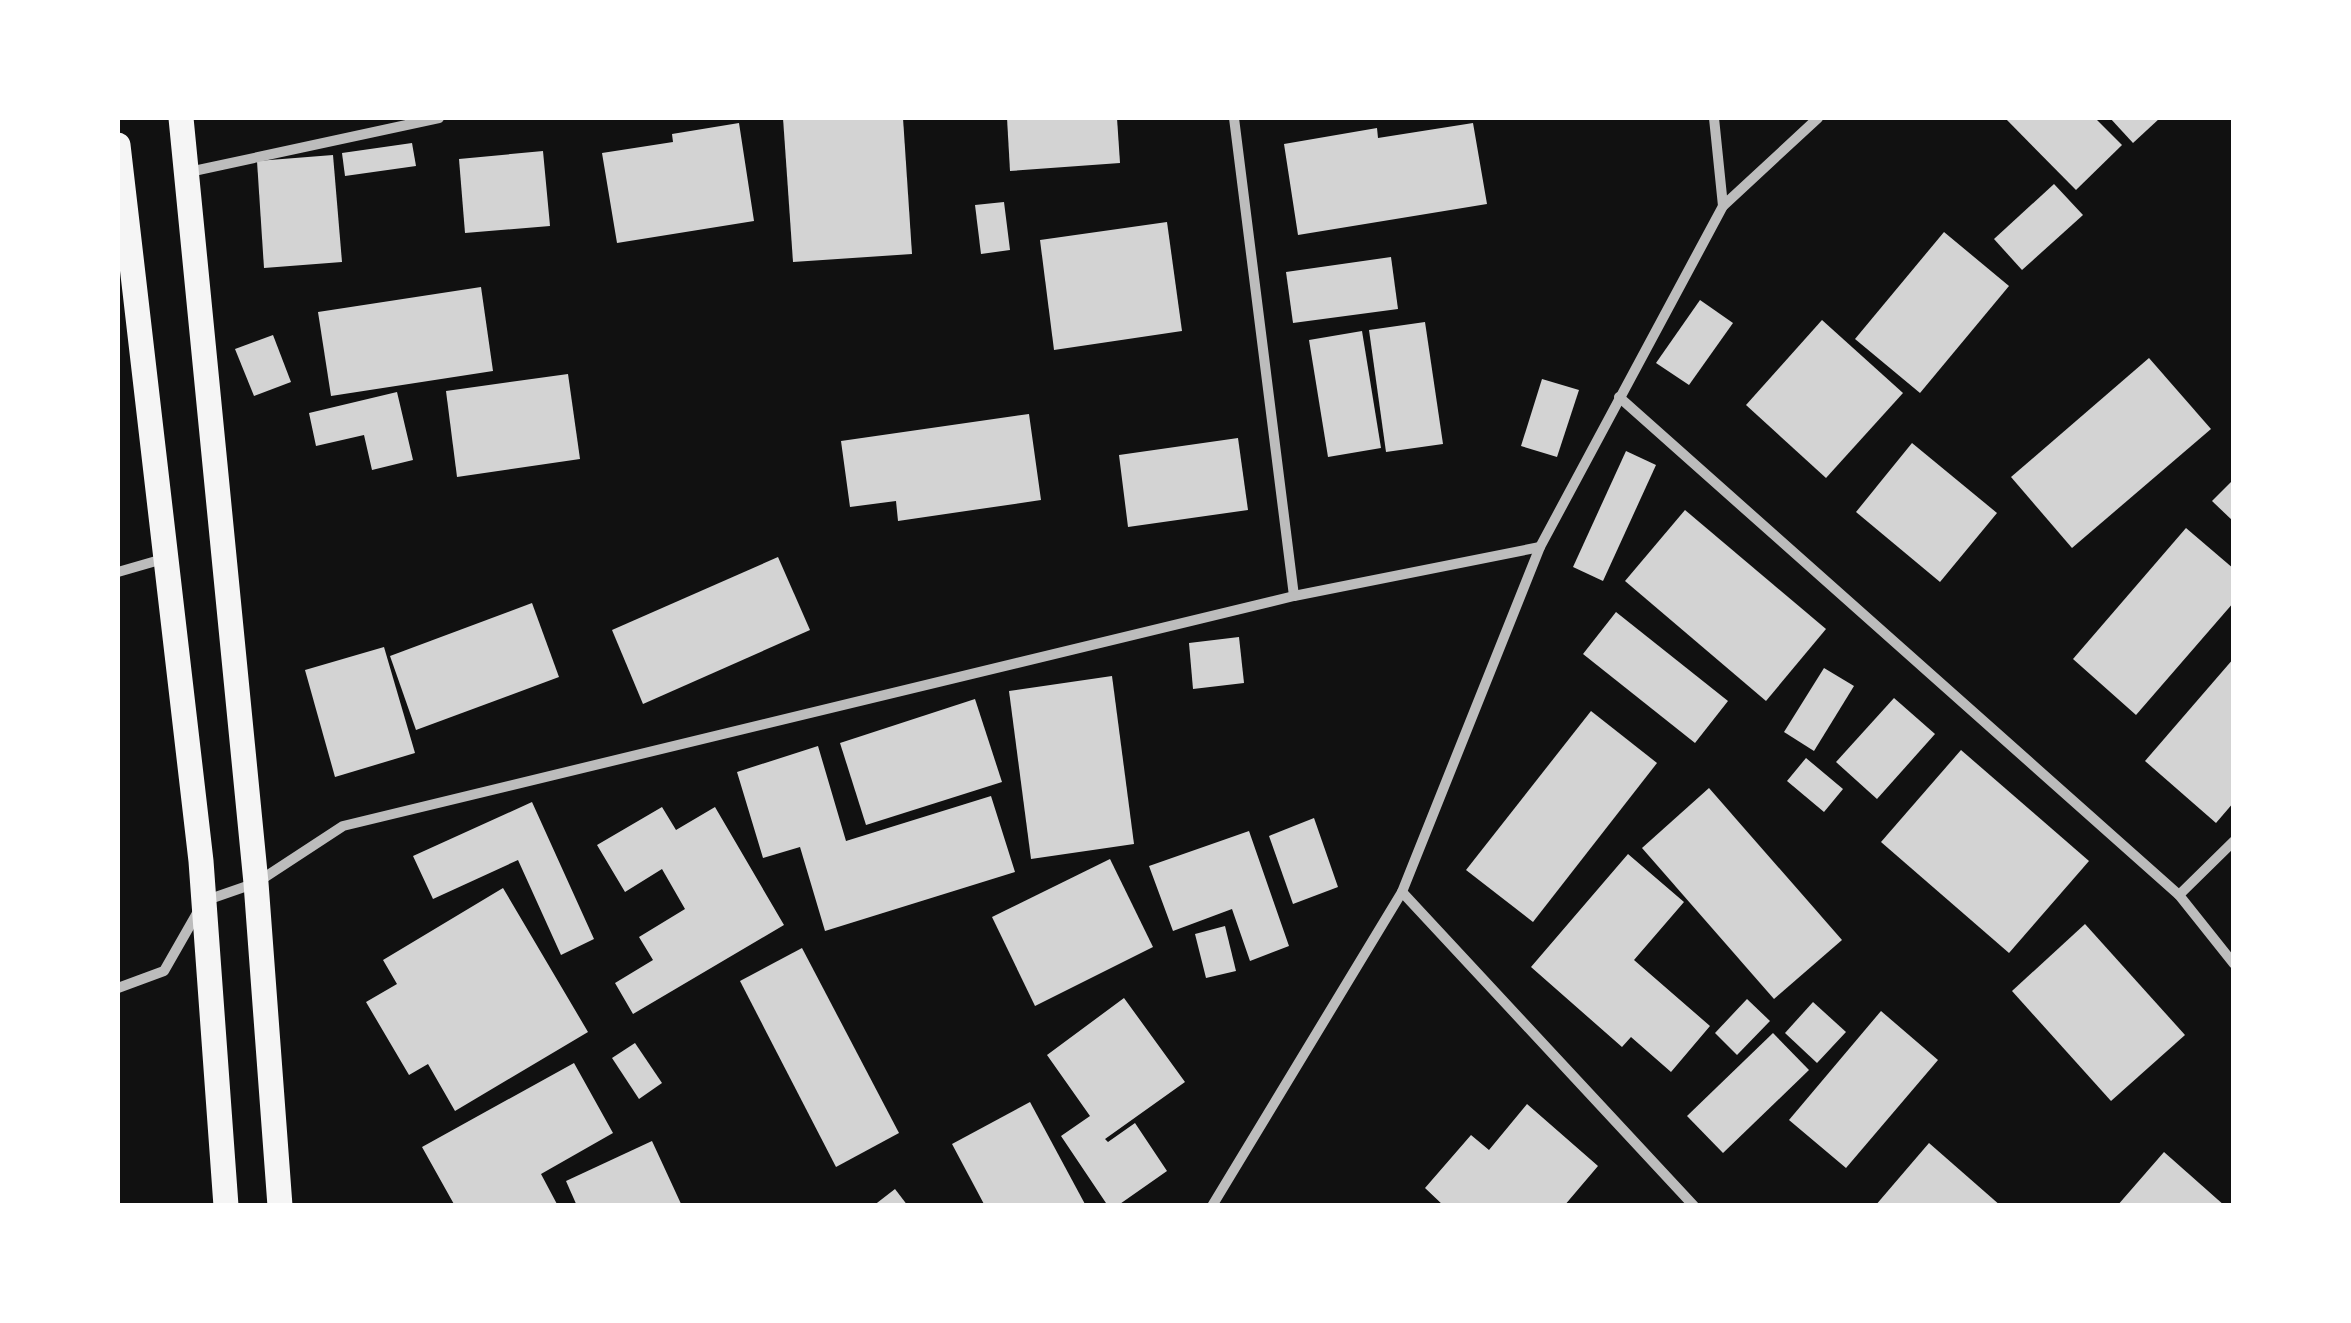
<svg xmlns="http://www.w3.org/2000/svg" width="2351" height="1323" font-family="'DM Sans',sans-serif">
  <rect width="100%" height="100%" fill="#111"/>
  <!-- building -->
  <g fill="#d3d3d3">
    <path d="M 783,118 L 903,118 L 912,254 L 793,262 Z"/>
    <path d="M 1007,118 L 1117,118 L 1120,163 L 1010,171 Z"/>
    <path d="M 2005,118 L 2095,118 L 2122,145 L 2076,190 Z"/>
    <path d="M 2110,118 L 2160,118 L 2133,143 Z"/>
    <path d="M 739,123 L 754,221 L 617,243 L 602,153 L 673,142 L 672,134 Z"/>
    <path d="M 1473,123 L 1487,204 L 1298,235 L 1284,144 L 1377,128 L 1378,138 Z"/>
    <path d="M 412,143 L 416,166 L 345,176 L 342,153 Z"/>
    <path d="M 543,151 L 550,226 L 465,233 L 459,159 Z"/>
    <path d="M 333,155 L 342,262 L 264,268 L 257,161 Z"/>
    <path d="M 2054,184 L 2083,215 L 2022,270 L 1994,239 Z"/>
    <path d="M 1004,202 L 1010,250 L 981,254 L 975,205 Z"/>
    <path d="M 1167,222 L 1182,331 L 1054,350 L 1040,240 Z"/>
    <path d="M 1944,232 L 2009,286 L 1920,393 L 1855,339 Z"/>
    <path d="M 1391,257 L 1398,309 L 1293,323 L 1286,272 Z"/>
    <path d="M 481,287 L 493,371 L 331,396 L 318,312 Z"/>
    <path d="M 1700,300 L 1733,323 L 1689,385 L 1656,363 Z"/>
    <path d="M 1822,320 L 1903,393 L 1826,478 L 1746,405 Z"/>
    <path d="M 1425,322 L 1443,444 L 1386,452 L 1369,330 Z"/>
    <path d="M 1362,331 L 1381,448 L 1328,457 L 1309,340 Z"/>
    <path d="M 273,335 L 291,382 L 254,396 L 235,349 Z"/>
    <path d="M 2149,358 L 2211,429 L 2072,548 L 2011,477 Z"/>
    <path d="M 568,374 L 580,459 L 457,477 L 446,391 Z"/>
    <path d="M 1542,379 L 1579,390 L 1557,457 L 1521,446 Z"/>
    <path d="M 397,392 L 413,460 L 372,470 L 364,435 L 316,446 L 309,413 Z"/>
    <path d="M 1029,414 L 1041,500 L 898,521 L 896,501 L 850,507 L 841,441 Z"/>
    <path d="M 1238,438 L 1248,510 L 1128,527 L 1119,455 Z"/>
    <path d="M 1912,443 L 1997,513 L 1940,582 L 1856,512 Z"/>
    <path d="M 1626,451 L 1656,465 L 1603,581 L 1573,567 Z"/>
    <path d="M 2234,479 L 2234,522 L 2212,501 Z"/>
    <path d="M 1685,510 L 1826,629 L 1766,701 L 1625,581 Z"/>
    <path d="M 2186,528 L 2234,569 L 2234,602 L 2136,715 L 2073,659 Z"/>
    <path d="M 778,557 L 810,630 L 643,704 L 612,630 Z"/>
    <path d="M 532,603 L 559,677 L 416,730 L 390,656 Z"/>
    <path d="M 1616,612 L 1728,701 L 1695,743 L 1583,654 Z"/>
    <path d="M 1239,637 L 1244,683 L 1193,689 L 1189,643 Z"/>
    <path d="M 384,647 L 415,753 L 335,777 L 305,670 Z"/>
    <path d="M 2234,658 L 2234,802 L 2216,823 L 2145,761 Z"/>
    <path d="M 1824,668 L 1854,686 L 1814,751 L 1784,732 Z"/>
    <path d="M 1112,676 L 1134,844 L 1031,859 L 1009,691 Z"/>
    <path d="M 1894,698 L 1935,734 L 1877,799 L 1836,762 Z"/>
    <path d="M 975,699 L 1002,782 L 866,825 L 840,743 Z"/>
    <path d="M 1591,711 L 1657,763 L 1533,922 L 1466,870 Z"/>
    <path d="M 818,746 L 846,841 L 991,796 L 1015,872 L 825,931 L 800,847 L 763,858 L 737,772 Z"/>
    <path d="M 1961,750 L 2089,861 L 2009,953 L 1881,842 Z"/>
    <path d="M 1806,758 L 1843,789 L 1824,812 L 1787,781 Z"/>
    <path d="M 1709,788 L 1842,940 L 1774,999 L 1642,848 Z"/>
    <path d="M 532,802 L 594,939 L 561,955 L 518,860 L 433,899 L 413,856 Z"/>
    <path d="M 662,807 L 676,830 L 715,807 L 784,925 L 633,1014 L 615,983 L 653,960 L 639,937 L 685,909 L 662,869 L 625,892 L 597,845 Z"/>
    <path d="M 1314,818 L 1338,887 L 1293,904 L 1269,836 Z"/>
    <path d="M 1249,831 L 1289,946 L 1250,961 L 1232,909 L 1173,931 L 1149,866 Z"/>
    <path d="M 1628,854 L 1684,902 L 1634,960 L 1710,1026 L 1671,1072 L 1631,1037 L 1622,1047 L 1531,967 Z"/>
    <path d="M 1110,859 L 1153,947 L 1035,1006 L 992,917 Z"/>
    <path d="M 503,888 L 588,1032 L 455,1111 L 428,1064 L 409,1075 L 366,1002 L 397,984 L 383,960 Z"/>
    <path d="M 2085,924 L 2185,1035 L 2111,1101 L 2012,991 Z"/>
    <path d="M 1225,926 L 1236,971 L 1206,978 L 1195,934 Z"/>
    <path d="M 802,948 L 899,1133 L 836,1167 L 740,981 Z"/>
    <path d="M 1124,998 L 1185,1082 L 1105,1139 L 1108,1142 L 1135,1123 L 1167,1171 L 1117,1206 L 1108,1206 L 1061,1136 L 1090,1116 L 1047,1055 Z"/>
    <path d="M 1747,999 L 1770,1021 L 1737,1055 L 1715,1033 Z"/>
    <path d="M 1813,1002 L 1846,1032 L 1817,1063 L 1785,1033 Z"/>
    <path d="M 1881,1011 L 1938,1060 L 1846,1168 L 1789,1120 Z"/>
    <path d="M 1773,1033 L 1809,1070 L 1723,1153 L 1687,1116 Z"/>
    <path d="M 635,1043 L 662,1083 L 639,1099 L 612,1058 Z"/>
    <path d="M 574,1063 L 613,1133 L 541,1174 L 558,1206 L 455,1206 L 422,1147 Z"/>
    <path d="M 1030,1102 L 1086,1206 L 985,1206 L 952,1144 Z"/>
    <path d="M 1527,1104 L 1598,1166 L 1564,1206 L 1444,1206 L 1425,1188 L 1471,1135 L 1489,1150 Z"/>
    <path d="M 652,1141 L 682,1206 L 577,1206 L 566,1181 Z"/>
    <path d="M 1929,1143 L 2001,1206 L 1875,1206 Z"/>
    <path d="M 2164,1152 L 2225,1206 L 2117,1206 Z"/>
    <path d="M 895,1189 L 908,1206 L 873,1206 Z"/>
  </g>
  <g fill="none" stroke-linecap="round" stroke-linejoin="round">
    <!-- minor -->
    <g stroke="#bcbcbc" stroke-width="10">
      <path d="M 1234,118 L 1294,596"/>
      <path d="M 1714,118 L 1723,206"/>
      <path d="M 189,172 L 439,118"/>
      <path d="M 1619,397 L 2179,895 L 2234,964"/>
      <path d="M 118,572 L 163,559"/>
      <path d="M 1402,892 L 1694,1206"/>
      <path d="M 2179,895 L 2234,841"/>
      <path d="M 118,988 L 164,971 L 204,901 L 256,883 L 343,826 L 1294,596 L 1540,547"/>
      <path d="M 1212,1206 L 1402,892 L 1540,547 L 1723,206 L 1818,118"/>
    </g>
    <!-- primary -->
    <g stroke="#f5f5f5" stroke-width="25">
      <path d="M 181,118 L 256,883 L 280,1206"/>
      <path d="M 118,145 L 201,861 L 226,1206"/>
    </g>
  </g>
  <!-- border -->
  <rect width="2351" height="1323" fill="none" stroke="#ffffff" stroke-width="240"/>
</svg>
